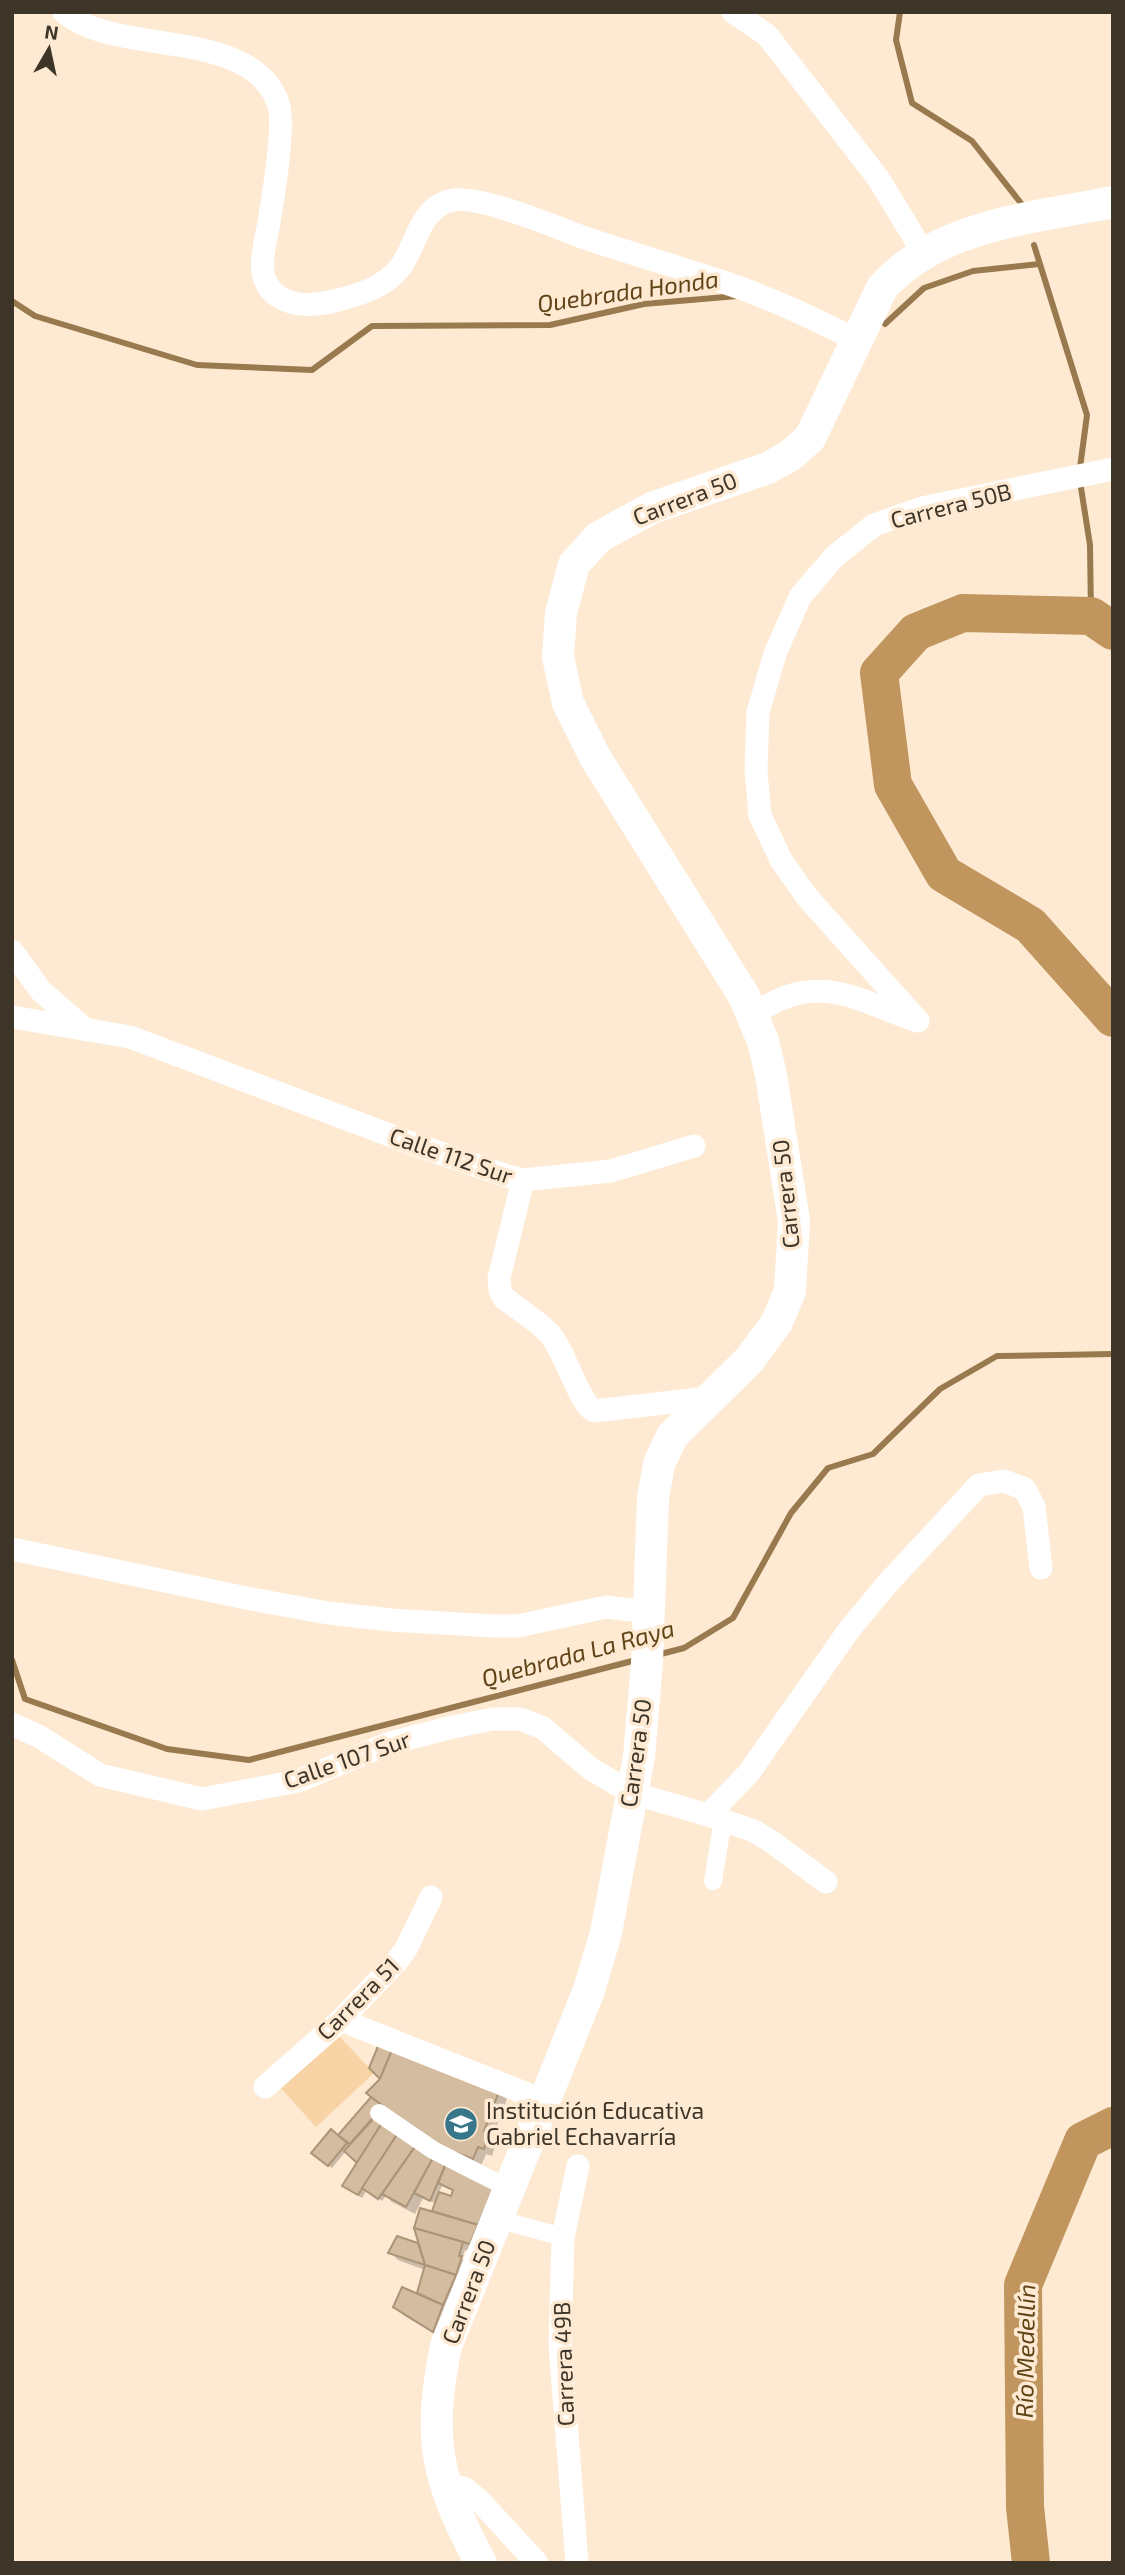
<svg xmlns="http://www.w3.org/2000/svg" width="1125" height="2575" font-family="'Exo 2',sans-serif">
  <rect width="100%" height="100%" fill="#feead2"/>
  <!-- green -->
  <path fill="#f8d3a5" d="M 336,2033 L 374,2073 L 316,2127 L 279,2086 Z"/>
  <!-- shadow -->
  <path fill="#0003" fill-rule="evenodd" d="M 499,2091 L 507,2099 L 492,2139 L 496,2143 L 492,2156 L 486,2154 L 481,2166 L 446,2163 L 476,2221 L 482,2255 L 465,2250 L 462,2259 L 465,2261 L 441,2338 L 403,2315 L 395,2306 L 418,2296 L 425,2270 L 398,2260 L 390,2252 L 417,2245 L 422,2250 L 416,2228 L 438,2215 L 434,2211 L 437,2204 L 423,2198 L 415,2214 L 392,2202 L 386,2196 L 382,2201 L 367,2190 L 362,2198 L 348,2189 L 359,2163 L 346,2151 L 332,2168 L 317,2157 L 373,2097 ZM 442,2186 L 455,2191 L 452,2198 L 438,2194 Z"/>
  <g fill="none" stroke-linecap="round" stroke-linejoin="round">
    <!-- stream -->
    <g stroke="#99794e" stroke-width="6">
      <path d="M 900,12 L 896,40 L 912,103 L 972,141 L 1024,207"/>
      <path d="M 1034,245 L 1087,415 L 1079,475 L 1090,545 L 1091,616"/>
      <path d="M 12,301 L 35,316 L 197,365 L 312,370 L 372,326 L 550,325 L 644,304 L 737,296"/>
      <path d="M 885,324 L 924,288 L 973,271 L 1039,264"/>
      <path d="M 657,1655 L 684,1648 L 733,1618 L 791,1513 L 828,1468 L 873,1454 L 940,1389 L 997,1356 L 1113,1354"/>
      <path d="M 12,1660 L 25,1699 L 167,1749 L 249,1760 L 640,1659"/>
    </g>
    <!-- river -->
    <g stroke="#c0965e" stroke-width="38">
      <path d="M 1113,631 L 1091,616 L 963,613 L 916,632 L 879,673 L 893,785 L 944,874 L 1030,925 L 1113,1018"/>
      <path d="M 1031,2563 L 1025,2507 L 1023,2285 L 1083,2141 L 1113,2126"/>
    </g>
  </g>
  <!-- building -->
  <g fill="#d3bc9f" stroke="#ab9478" stroke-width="2">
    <path d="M 378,2046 L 392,2050 L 380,2079 L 369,2068 Z"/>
    <path d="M 392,2050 L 500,2089 L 484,2131 L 489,2134 L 484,2149 L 478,2147 L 473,2159 L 428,2142 L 366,2093 L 380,2079 Z"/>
    <path d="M 371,2097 L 383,2106 L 350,2144 L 338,2135 Z"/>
    <path d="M 374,2118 L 382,2123 L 357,2163 L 344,2151 Z"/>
    <path d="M 382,2123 L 398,2133 L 358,2195 L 342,2186 Z"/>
    <path d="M 331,2129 L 347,2143 L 328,2166 L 311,2153 Z"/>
    <path d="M 398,2133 L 417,2144 L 378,2199 L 362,2188 Z"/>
    <path d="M 417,2144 L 434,2156 L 406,2207 L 382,2194 Z"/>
    <path d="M 434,2156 L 447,2161 L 430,2201 L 414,2193 Z"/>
    <path d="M 446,2164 L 495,2186 L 478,2225 L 432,2211 L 439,2192 L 451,2196 L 453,2190 L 438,2183 Z"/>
    <path d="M 420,2208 L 478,2225 L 470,2244 L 414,2228 Z"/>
    <path d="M 414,2228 L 463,2242 L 459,2256 L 462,2256 L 456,2275 L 425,2265 Z"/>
    <path d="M 397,2236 L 418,2243 L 425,2265 L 388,2253 Z"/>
    <path d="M 425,2265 L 456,2275 L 443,2305 L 417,2293 Z"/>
    <path d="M 402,2287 L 443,2305 L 433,2332 L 393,2307 Z"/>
  </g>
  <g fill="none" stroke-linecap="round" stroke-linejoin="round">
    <!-- pedestrian -->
    <g stroke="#fff" stroke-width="18">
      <path d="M 713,1881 L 723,1820"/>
      <path d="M 379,2113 L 433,2150 L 510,2189"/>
      <path d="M 497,2219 L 563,2237"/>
    </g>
    <!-- minor -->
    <g stroke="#fff" stroke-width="23">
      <path d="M 64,12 C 115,57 251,26 278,103 C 286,124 272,204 268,228 C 265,243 260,262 264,277 C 267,286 273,294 281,298 C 296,307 318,305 334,301 C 359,295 386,287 401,266 C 417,244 420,205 454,200 C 483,196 555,227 585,238 C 632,254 679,267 726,283 C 771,298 814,319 857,340"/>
      <path d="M 733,12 L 767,35 L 878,178 L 923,252"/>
      <path d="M 12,951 L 41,991 L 86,1030"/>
      <path d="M 752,1014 C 763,1009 774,1001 786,997 C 835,980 869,1005 915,1020"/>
      <path d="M 12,1017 L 130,1037 L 408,1142 L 507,1176 L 523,1180 L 499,1278 L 500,1290 L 504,1298 C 518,1309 535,1319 548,1332 C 565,1349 578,1402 594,1411 L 708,1398"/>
      <path d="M 918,1021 L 807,897 L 781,860 L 760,815 L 756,771 L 758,712 L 775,654 L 800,597 L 834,557 L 874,525 L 922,508 L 1113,469"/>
      <path d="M 523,1180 L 611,1171 L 694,1146"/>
      <path d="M 12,1549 L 251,1599 L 328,1613 L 391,1620 L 493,1626 L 518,1626 L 606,1607 L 649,1612"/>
      <path d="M 12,1724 L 40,1737 L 100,1775 L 202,1799 L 298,1781 L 390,1743 L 453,1727 L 493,1719 L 520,1719 L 543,1728 L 591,1769 L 632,1793 L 708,1815 L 754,1831 L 772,1842 L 826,1882"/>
      <path d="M 708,1815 L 748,1774 L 849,1630 L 887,1584 L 979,1485 L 1004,1481 L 1025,1489 L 1034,1507 L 1041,1568"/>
      <path d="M 341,2020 L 545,2101"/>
      <path d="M 265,2087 L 341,2020 L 397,1961 L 406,1949 L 431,1897"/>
      <path d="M 445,2485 L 464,2488 L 479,2500 L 537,2563"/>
      <path d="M 577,2563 L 560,2345 L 563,2237 L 578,2166"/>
    </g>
    <!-- secondary -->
    <path stroke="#fff" stroke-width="32" d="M 481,2563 C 436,2479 427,2440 446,2346 L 589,1990 L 606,1933 L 639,1757 L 647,1663 L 653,1498 L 659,1464 L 672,1436 L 750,1359 L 777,1322 L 790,1291 L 794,1221 L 771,1075 L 763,1041 L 744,996 L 595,757 L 568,703 L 558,657 L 561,613 L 574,564 L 599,537 L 652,508 L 768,468 L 791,455 L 810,438 L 882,288 C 938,224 1034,218 1113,202"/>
  </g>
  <!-- icons -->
  <defs>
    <g id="school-disc" transform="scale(1.75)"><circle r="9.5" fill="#37768b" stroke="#feead2"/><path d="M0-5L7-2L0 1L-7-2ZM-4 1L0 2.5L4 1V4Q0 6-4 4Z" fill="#fff"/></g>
  </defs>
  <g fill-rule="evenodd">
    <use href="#school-disc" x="461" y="2124"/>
  </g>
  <g text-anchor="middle" stroke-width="7" stroke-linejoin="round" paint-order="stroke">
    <!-- street labels -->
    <g font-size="23" fill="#3e3529" stroke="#feead2">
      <text transform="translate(685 499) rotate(-21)" y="8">Carrera 50</text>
      <text transform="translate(951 506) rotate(-14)" y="8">Carrera 50B</text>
      <text transform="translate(451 1156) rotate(19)" y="8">Calle 112 Sur</text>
      <text transform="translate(786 1194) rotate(-96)" y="8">Carrera 50</text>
      <text transform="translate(636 1753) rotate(-82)" y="8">Carrera 50</text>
      <text transform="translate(347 1760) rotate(-19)" y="8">Calle 107 Sur</text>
      <text transform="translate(358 1999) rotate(-45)" y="8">Carrera 51</text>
      <text transform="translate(469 2292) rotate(-69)" y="8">Carrera 50</text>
      <text transform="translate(564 2364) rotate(-92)" y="8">Carrera 49B</text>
    </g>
    <!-- poi labels -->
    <g font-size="23" fill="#3e3529" stroke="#feead2" text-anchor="start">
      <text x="486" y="2119">Institución Educativa<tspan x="486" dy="26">Gabriel Echavarría</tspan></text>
    </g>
    <!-- water labels -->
    <g font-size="24" font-style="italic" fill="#614318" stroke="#feead2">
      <text transform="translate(628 292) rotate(-8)" y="8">Quebrada Honda</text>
      <text transform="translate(578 1654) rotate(-15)" y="8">Quebrada La Raya</text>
      <text transform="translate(1026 2351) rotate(-89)" y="8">Río Medellín</text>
    </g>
  </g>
  <!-- border -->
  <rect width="1125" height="2575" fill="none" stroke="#3e3529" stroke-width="28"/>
  <!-- north arrow -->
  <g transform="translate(49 49) rotate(9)" stroke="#feead2" stroke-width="5" paint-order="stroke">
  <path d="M0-5L12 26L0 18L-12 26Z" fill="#3e3529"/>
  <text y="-10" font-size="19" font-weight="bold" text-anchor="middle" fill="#3e3529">N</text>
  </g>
</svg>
